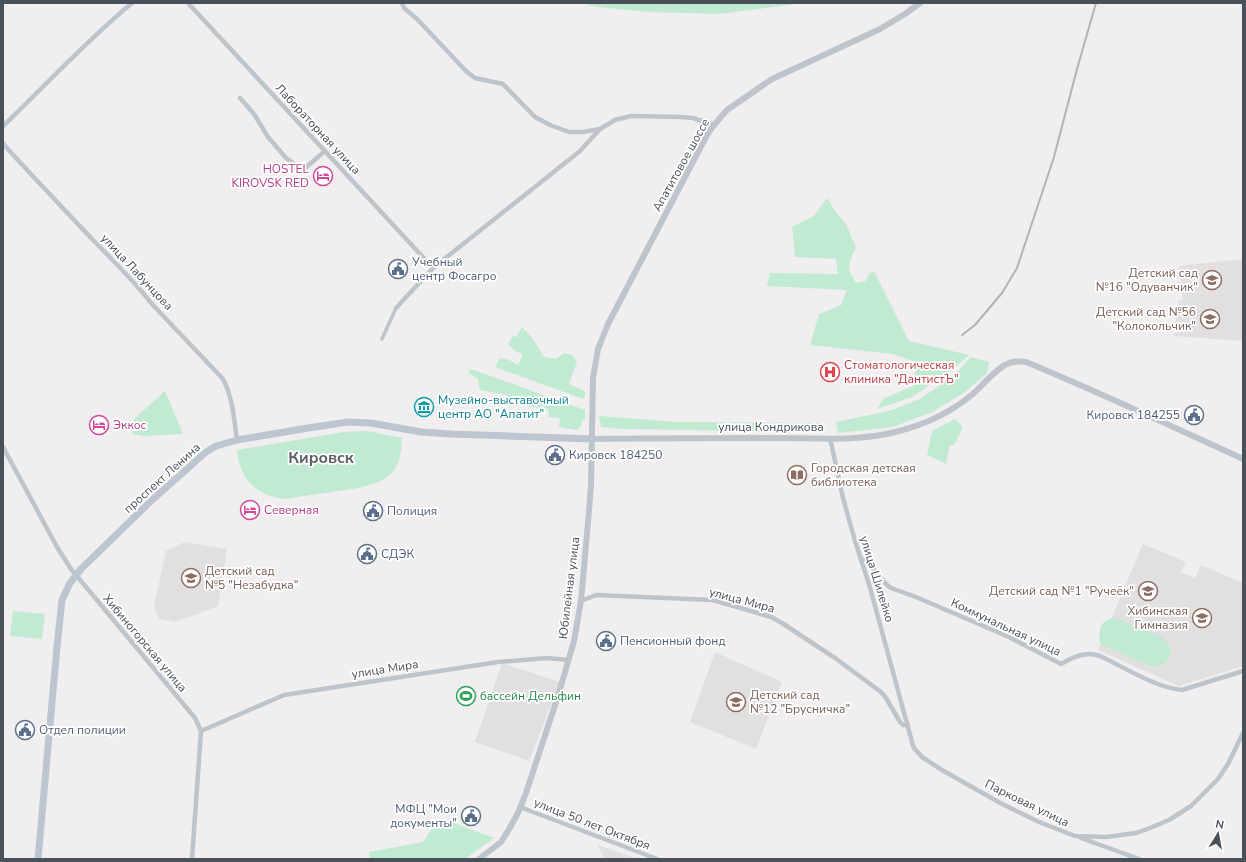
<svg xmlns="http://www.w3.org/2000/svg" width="1246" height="862" font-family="'Nunito Sans',sans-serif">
  <rect width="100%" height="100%" fill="#f0eeee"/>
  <!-- education -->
  <g fill="#e1dfdf">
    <path d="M 1243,259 L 1243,341 L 1174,336 L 1178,301 L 1183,300 L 1179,266 Z"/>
    <path d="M 185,542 L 227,549 L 218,606 L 176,622 L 159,619 L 154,606 L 166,551 Z"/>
    <path d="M 1143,544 L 1186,562 L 1181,572 L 1195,578 L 1201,565 L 1243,583 L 1243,666 L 1179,686 L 1098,650 Z"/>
    <path d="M 715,652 L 782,682 L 756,749 L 690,722 Z"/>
    <path d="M 502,663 L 560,682 L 529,761 L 475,742 Z"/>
    <path d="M 598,845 L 637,859 L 604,859 Z"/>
  </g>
  <!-- green -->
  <g fill="#c0ead2">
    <path d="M 581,3 L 803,3 L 720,14 L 647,12 L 598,7 Z"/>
    <path d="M 827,198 L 835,211 L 846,224 L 856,248 C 848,264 846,267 856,283 L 866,281 L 869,274 L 874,271 L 909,341 L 969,355 L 954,368 L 912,397 L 877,409 L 883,399 L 913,386 L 916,362 L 893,354 L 810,345 L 819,314 L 841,305 L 847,290 L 767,286 L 770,273 L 838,274 L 836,259 L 795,257 L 792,227 L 814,216 Z"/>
    <path d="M 522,327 L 533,339 L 544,357 L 556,359 L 564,353 L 572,355 L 577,362 L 569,384 L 586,392 L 583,399 L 495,367 L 500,358 L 509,360 L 518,365 L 523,355 L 514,350 L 508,344 L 513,336 L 516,337 Z"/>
    <path d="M 971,357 L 989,362 L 987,373 L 965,392 L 932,412 L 893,427 L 838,433 L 836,422 L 889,411 L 920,399 L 955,375 Z"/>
    <path d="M 468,369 L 474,370 L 585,410 L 585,420 L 582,420 L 581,427 L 576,430 L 559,427 L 560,418 L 549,417 L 548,409 L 525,406 L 507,395 L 480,390 L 478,379 L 470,374 Z"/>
    <path d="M 165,391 L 183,434 L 143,436 L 133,434 L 131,426 L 135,418 Z"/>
    <path d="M 599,416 L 676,422 L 821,423 L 822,427 L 818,432 L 621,429 L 601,427 Z"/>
    <path d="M 955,419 L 963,427 L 954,445 L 950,445 L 946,464 L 927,455 L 932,431 Z"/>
    <path d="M 367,431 L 402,438 C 401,451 401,465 390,475 C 374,488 350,489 331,492 C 315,494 300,497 285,499 C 256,495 239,479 237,450 L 344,432 Z"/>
    <path d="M 13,611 L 45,614 L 42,639 L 10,636 Z"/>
    <path d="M 1115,618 L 1163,638 C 1178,650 1168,669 1150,666 L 1103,645 L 1100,642 L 1099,633 L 1102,624 L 1109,619 Z"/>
    <path d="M 451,822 L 494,838 L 465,859 L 370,859 L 369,852 L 423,842 L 436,823 Z"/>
  </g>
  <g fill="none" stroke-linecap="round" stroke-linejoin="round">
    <!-- pedestrian -->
    <path stroke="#bdc4cb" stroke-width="3.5" d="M 382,339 L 396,308"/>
    <!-- minor -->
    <g stroke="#bdc4cb" stroke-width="4.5">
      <path d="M 188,3 L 433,268"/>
      <path d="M 402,3 L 404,8 L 417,19 L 466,71 L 475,78 L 503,84 L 535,117 L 550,125 L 569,132 L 583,132 L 600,129"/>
      <path d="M 240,98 L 254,114 L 268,137 L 286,158 L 303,170 L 325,151"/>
      <path d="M 3,126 C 46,85 86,41 132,3"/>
      <path d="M 3,143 L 6,147 C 34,178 63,208 92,239 C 113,260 134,281 152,304 L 223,379 C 233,398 234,420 237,440"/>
      <path d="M 396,308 L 433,268 L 580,151 L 600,129 L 615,120 L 631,116 L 682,117 L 693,118 L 714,125"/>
      <path d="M 830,438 L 843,498 L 855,541 L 869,584 L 912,742 L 914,748 L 922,757 L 942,770 L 1002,804 L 1039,822 L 1075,836 L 1106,837 L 1136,833 L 1150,828 L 1169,820 L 1191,806 L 1218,779 L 1228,764 L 1243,733"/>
      <path d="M 3,447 L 57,547 L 71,569 L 195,718 L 201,731 L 192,859"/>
      <path d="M 861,559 L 869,564 L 886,584 L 891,588 L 916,597 L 1009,637 L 1061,664 C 1070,659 1079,654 1090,654 C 1100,654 1110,661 1118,665 C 1137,675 1161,688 1182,690 L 1243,671"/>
      <path d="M 581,601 L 596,595 L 713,600 L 771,617 L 782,623 L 835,658 L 881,692 L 886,698 L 900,722 L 903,725 L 908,725"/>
      <path d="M 201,731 L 284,695 L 498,662 L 547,658 L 569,660"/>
      <path d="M 520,807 L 657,859"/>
      <path d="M 1081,838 L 1139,859"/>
    </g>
    <!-- tertiary -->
    <g stroke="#bdc4cb" stroke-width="6">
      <path d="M 592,439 C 653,438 715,438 776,438 C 817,438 860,442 899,431 C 926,424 953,411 974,393 C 983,385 995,370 1005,365 C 1012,361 1019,361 1026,362 C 1099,392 1171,426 1243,459"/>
      <path d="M 479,859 L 501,842 L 508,831 L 518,813 L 526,793 L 558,696 L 574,641 L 581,601 L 589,511 L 591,485 L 593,378 L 598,349 L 608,324 L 707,135 L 714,125 L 727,110 L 772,79 L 880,29 L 905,14 L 920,3"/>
    </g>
    <!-- secondary -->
    <path stroke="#bdc5d0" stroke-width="7" d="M 38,859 L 57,647 L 62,600 L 70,583 L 81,569 L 151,501 L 206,452 L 216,446 L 237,440 L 308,428 L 348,422 L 371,423 L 421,432 L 451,434 L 592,439"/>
    <!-- rail -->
    <path stroke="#b0b3b7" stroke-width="2" d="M 962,335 L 975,325 L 1002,293 L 1017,268 L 1054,157 L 1077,69 L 1096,3"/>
  </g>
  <!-- icons -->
  <defs>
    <g id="hotel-ring" transform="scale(1)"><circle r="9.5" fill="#fff" stroke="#d1479c" stroke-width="1.5"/><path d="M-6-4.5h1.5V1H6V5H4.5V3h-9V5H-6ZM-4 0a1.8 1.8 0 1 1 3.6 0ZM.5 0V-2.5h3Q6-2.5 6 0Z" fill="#d1479c"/></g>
    <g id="civic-ring" transform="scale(1)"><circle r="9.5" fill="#fff" stroke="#5c6f8a" stroke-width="1.5"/><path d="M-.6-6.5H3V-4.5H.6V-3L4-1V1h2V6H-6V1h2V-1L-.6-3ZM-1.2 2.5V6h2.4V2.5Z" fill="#5c6f8a"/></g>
    <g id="school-ring" transform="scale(1)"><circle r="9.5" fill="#fff" stroke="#8d6e63" stroke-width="1.5"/><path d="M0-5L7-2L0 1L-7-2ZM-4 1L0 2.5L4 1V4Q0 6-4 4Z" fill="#8d6e63"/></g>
    <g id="hospital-ring" transform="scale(1)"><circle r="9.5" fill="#fff" stroke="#e0444e" stroke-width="1.5"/><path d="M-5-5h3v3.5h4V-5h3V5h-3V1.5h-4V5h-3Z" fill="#e0444e"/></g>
    <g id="museum-ring" transform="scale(1)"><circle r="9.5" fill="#fff" stroke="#0f9aa8" stroke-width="1.5"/><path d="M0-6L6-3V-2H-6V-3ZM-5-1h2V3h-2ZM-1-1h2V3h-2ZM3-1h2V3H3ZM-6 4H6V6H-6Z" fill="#0f9aa8"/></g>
    <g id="library-ring" transform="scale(1)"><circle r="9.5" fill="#fff" stroke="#8d6e63" stroke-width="1.5"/><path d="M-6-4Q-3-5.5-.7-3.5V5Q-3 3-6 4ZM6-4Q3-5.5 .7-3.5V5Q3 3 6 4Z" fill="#8d6e63"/></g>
    <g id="stadium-ring" transform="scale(1)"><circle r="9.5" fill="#fff" stroke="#2e9e5b" stroke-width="1.5"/><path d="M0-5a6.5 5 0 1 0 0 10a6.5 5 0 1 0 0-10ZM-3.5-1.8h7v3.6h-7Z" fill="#2e9e5b"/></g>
  </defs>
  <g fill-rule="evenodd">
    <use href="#hotel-ring" x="323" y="176"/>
    <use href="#civic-ring" x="398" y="269"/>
    <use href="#school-ring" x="1212" y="280"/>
    <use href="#school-ring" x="1210" y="319"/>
    <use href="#hospital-ring" x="830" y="372"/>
    <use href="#museum-ring" x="424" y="407"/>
    <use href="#civic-ring" x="1194" y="415"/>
    <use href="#hotel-ring" x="99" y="425"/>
    <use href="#civic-ring" x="555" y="455"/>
    <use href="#library-ring" x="797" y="475"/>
    <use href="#hotel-ring" x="250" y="510"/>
    <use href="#civic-ring" x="373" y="511"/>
    <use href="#civic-ring" x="367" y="554"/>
    <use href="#school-ring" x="191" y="578"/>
    <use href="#school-ring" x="1148" y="591"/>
    <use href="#school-ring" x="1202" y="618"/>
    <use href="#civic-ring" x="606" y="641"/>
    <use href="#stadium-ring" x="466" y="696"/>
    <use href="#school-ring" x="736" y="702"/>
    <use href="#civic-ring" x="25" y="730"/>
    <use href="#civic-ring" x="471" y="816"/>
  </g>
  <g text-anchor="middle" stroke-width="3.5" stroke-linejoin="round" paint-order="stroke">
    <!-- street labels -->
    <g font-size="12" fill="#485059" stroke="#fff">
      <text transform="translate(318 129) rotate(47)" y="4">Лабораторная улица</text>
      <text transform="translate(681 165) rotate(-61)" y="4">Апатитовое шоссе</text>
      <text transform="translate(137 272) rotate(47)" y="4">улица Лабунцова</text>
      <text x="771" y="431">улица Кондрикова</text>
      <text transform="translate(162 478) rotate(-42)" y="4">проспект Ленина</text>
      <text transform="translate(877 579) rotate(73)" y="4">улица Шилейко</text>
      <text transform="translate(569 588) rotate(-83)" y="4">Юбилейная улица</text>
      <text transform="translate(742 600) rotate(15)" y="4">улица Мира</text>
      <text transform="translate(1006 627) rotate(25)" y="4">Коммунальная улица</text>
      <text transform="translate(145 643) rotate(50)" y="4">Хибиногорская улица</text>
      <text transform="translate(385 669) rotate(-9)" y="4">улица Мира</text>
      <text transform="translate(1027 803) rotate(26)" y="4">Парковая улица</text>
      <text transform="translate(592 824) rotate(21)" y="4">улица 50 лет Октября</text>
    </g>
    <!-- hotel labels -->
    <g font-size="12" fill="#b23c85" stroke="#fff" text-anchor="start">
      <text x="309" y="173" text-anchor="end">HOSTEL<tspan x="309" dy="14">KIROVSK RED</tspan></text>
      <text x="113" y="429">Эккос</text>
      <text x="264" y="514">Северная</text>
    </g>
    <!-- service labels -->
    <g font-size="12" fill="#4e5e75" stroke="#fff" text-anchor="start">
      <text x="412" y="266">Учебный<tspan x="412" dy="14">центр Фосагро</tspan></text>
      <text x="1180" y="419" text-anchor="end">Кировск 184255</text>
      <text x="569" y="459">Кировск 184250</text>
      <text x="387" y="515">Полиция</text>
      <text x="381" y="558">СДЭК</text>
      <text x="620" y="645">Пенсионный фонд</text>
      <text x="39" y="734">Отдел полиции</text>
      <text x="457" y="813" text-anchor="end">МФЦ "Мои<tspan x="457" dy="14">документы"</tspan></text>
    </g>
    <!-- education labels -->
    <g font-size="12" fill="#785e54" stroke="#fff" text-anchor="end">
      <text x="1198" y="277">Детский сад<tspan x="1198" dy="14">№16 "Одуванчик"</tspan></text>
      <text x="1196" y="316">Детский сад №56<tspan x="1196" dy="14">"Колокольчик"</tspan></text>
      <text x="811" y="472" text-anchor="start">Городская детская<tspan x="811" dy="14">библиотека</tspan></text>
      <text x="205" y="575" text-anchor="start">Детский сад<tspan x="205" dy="14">№5 "Незабудка"</tspan></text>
      <text x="1134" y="595">Детский сад №1 "Ручеёк"</text>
      <text x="1188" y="615">Хибинская<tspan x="1188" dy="14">Гимназия</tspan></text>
      <text x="750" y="699" text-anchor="start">Детский сад<tspan x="750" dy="14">№12 "Брусничка"</tspan></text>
    </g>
    <!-- health labels -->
    <g font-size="12" fill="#be3a42" stroke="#fff" text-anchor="start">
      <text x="844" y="369">Стоматологическая<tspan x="844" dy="14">клиника "ДантистЪ"</tspan></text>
    </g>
    <!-- culture labels -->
    <g font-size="12" fill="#0d838f" stroke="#fff" text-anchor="start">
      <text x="438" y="404">Музейно-выставочный<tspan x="438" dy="14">центр АО "Апатит"</tspan></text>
    </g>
    <!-- leisure labels -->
    <g font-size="12" fill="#27864d" stroke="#fff" text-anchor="start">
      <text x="480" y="700">бассейн Дельфин</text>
    </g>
    <!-- district labels -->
    <g font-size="16" font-weight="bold" fill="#5b5e62" stroke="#fff">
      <text x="321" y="463">Кировск</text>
    </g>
  </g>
  <!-- border -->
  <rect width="1246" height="862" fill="none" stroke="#485059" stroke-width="8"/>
  <!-- north arrow -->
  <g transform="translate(1218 834) rotate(11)" stroke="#ffffff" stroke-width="3" paint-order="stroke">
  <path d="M0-3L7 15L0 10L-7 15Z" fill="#485059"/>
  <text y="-6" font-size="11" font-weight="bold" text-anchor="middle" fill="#485059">N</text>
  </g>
</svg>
